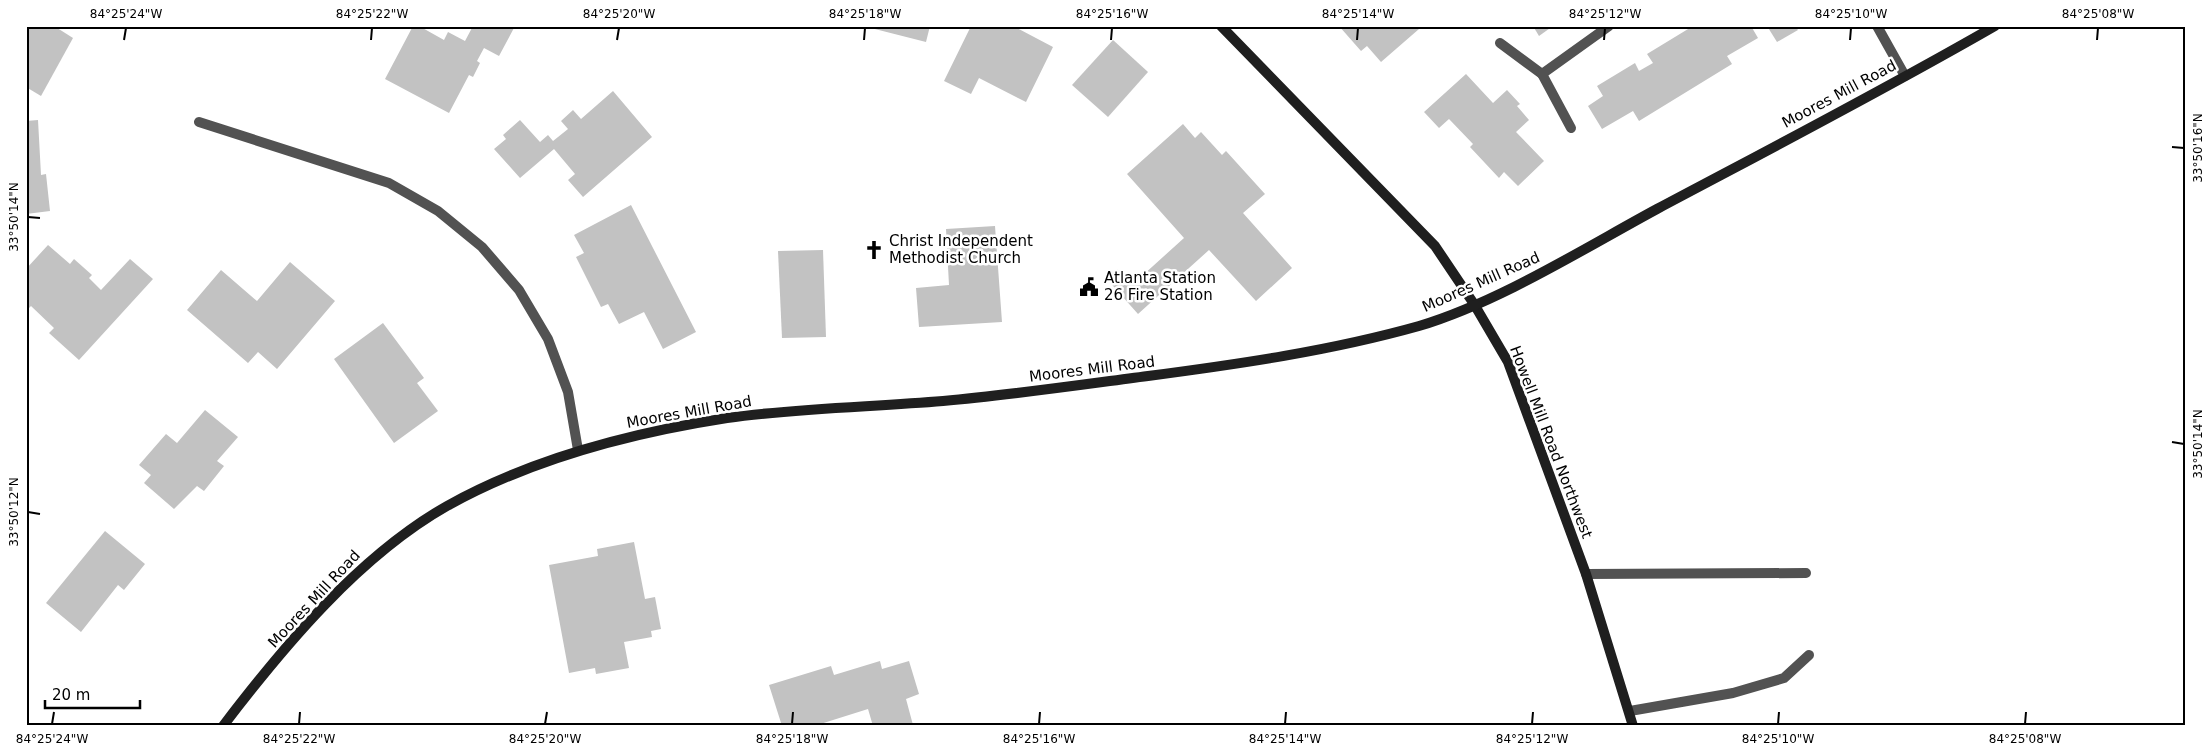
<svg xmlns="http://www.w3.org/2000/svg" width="2212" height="752" font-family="'DejaVu Sans',sans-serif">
  <rect width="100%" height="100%" fill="#fff"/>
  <!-- building -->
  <g fill="#c2c2c2">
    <path d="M 26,26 L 54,26 L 73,38 L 41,96 L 26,87 Z"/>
    <path d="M 413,26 L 419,26 L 444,40 L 448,32 L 465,41 L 473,26 L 515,26 L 499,56 L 484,48 L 477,61 L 480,63 L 473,77 L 469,75 L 449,113 L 385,79 Z"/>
    <path d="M 863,26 L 930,26 L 926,42 Z"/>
    <path d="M 971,26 L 1013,26 L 1053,47 L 1026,102 L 979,78 L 971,94 L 944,81 Z"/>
    <path d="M 1339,26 L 1417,26 L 1419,29 L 1381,62 L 1367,46 L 1361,51 Z"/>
    <path d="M 1533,26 L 1553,26 L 1539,36 Z"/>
    <path d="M 1693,26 L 1751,26 L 1758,38 L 1727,56 L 1732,64 L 1639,121 L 1633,111 L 1602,129 L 1588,106 L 1603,96 L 1597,86 L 1635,63 L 1639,71 L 1653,63 L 1647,54 Z"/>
    <path d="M 1767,26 L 1795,26 L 1798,30 L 1777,42 Z"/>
    <path d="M 1113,40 L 1148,72 L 1108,117 L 1072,85 Z"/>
    <path d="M 1466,74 L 1493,103 L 1507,90 L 1520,104 L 1517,106 L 1529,120 L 1516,132 L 1544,161 L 1518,186 L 1504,172 L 1499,178 L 1470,147 L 1473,144 L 1449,119 L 1439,128 L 1424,112 Z"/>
    <path d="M 613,91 L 652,137 L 583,197 L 568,180 L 575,174 L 554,149 L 520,178 L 494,149 L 506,139 L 503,135 L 520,120 L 540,142 L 548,135 L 553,141 L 568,129 L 561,121 L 573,110 L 581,119 Z"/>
    <path d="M 38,120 L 41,175 L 46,174 L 50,211 L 26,214 L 26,121 Z"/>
    <path d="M 1183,124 L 1195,138 L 1201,132 L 1222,155 L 1226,151 L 1265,194 L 1243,213 L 1292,268 L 1256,301 L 1209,250 L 1138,314 L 1106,278 L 1117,269 L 1132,285 L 1184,238 L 1127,174 Z"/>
    <path d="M 631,205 L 696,332 L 663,349 L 644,312 L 619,324 L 608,304 L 601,307 L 576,257 L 584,253 L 574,235 Z"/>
    <path d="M 995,226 L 1002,322 L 919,327 L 916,288 L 949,285 L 946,229 Z"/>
    <path d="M 48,245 L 70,264 L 74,259 L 92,275 L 89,278 L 101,290 L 130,259 L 153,279 L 79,360 L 49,333 L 54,328 L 31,306 L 26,311 L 26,269 Z"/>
    <path d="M 823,250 L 826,337 L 782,338 L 778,251 Z"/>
    <path d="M 290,262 L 335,301 L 277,369 L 258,352 L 248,363 L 187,310 L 221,270 L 257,301 Z"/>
    <path d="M 383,323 L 424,378 L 417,383 L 438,411 L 394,443 L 334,359 Z"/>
    <path d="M 205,410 L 238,437 L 217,461 L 224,466 L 204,491 L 197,486 L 174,509 L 144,483 L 151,475 L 139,465 L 166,434 L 177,443 Z"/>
    <path d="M 105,531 L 145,564 L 124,590 L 118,585 L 81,632 L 46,603 Z"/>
    <path d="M 634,542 L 645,599 L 655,597 L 661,629 L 651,631 L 652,637 L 624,642 L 629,668 L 596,674 L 595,668 L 569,673 L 549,565 L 598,556 L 597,549 Z"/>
    <path d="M 880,661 L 882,669 L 909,661 L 919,694 L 906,699 L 913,725 L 873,726 L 868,709 L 814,726 L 782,726 L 769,685 L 831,666 L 834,675 Z"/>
  </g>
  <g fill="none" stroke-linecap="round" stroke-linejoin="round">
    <!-- lane -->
    <g stroke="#525252" stroke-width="10">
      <path d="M 1586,574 L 1806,573"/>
      <path d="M 1630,711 L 1733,693 L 1784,678 L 1809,655"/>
    </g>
    <!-- street -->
    <g stroke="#525252" stroke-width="10">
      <path d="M 1877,26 L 1905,76"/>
      <path d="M 1500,43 L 1542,74"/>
      <path d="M 199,122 L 389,183 L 438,211 L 482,247 L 519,290 L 548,339 L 568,392 L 578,450"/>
      <path d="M 1571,128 L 1542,74 L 1609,26"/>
    </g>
    <!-- secondary -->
    <g stroke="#1f1f1f" stroke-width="10">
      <path d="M 1221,26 L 1435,246 L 1474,304 L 1508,362 L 1586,574 L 1633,726"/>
      <path d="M 223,726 C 284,646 359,556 447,506 C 533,458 630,433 727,418 C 798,408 871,407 943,401 C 1011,395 1079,385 1148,376 C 1239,364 1330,351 1419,326 C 1499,302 1583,249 1657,209 C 1770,149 1884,90 1995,26"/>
    </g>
  </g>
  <!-- ticks -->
  <path fill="none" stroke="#000" stroke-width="2" d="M 124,40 L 126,28M 371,40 L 372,28M 617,40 L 619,28M 864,40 L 865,28M 1111,40 L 1112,28M 1357,40 L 1358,28M 1604,40 L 1605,28M 1850,40 L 1851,28M 2097,40 L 2098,28M 2172,147 L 2184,148M 28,217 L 40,218M 2172,442 L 2184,444M 28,512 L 40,514M 52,724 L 54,712M 299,724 L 300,712M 545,724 L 547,712M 792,724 L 793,712M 1039,724 L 1040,712M 1285,724 L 1286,712M 1532,724 L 1533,712M 1778,724 L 1779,712M 2025,724 L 2026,712"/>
  <!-- icons -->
  <defs>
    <g id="church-bare" transform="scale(1.5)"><path d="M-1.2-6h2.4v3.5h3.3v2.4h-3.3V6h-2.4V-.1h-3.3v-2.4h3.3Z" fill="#000" stroke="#fff" stroke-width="2.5" paint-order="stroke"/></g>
    <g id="civic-bare" transform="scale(1.5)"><path d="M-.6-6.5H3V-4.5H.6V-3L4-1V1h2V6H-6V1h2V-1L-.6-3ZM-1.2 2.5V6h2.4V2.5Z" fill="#000" stroke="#fff" stroke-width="2.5" paint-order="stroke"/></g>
  </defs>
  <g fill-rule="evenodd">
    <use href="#church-bare" x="874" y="250"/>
    <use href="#civic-bare" x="1089" y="287"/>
  </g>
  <g text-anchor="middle" stroke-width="5" stroke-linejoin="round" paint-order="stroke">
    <!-- street labels -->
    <g font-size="15" fill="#000" stroke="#fff">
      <text transform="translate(1839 94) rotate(-28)" y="5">Moores Mill Road</text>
      <text transform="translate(1481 282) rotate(-24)" y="5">Moores Mill Road</text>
      <text transform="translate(1092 369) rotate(-7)" y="5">Moores Mill Road</text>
      <text transform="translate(689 412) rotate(-10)" y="5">Moores Mill Road</text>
      <text transform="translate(1551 442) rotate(69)" y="5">Howell Mill Road Northwest</text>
      <text transform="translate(314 599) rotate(-47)" y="5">Moores Mill Road</text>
    </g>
    <!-- poi labels -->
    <g font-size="15" fill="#000" stroke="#fff" text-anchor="start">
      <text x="889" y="246">Christ Independent<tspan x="889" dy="17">Methodist Church</tspan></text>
      <text x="1104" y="283">Atlanta Station<tspan x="1104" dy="17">26 Fire Station</tspan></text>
    </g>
  </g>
  <!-- border -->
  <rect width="2212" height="752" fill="none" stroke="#ffffff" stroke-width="55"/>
  <!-- scale -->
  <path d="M45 700v8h95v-8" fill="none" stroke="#000000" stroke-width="2.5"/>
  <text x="52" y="700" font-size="15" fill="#000000" stroke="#ffffff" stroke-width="4" paint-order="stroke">20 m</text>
  <rect x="28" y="28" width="2156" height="696" fill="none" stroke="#000" stroke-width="2"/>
  <g font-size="12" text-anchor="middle" fill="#000">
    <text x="126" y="18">84°25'24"W</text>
    <text x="372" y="18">84°25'22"W</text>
    <text x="619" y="18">84°25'20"W</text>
    <text x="865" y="18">84°25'18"W</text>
    <text x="1112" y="18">84°25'16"W</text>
    <text x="1358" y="18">84°25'14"W</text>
    <text x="1605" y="18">84°25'12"W</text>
    <text x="1851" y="18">84°25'10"W</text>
    <text x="2098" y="18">84°25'08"W</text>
    <text transform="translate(2198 148) rotate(-90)" y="4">33°50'16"N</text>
    <text transform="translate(14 217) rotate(-90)" y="4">33°50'14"N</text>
    <text transform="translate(2198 444) rotate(-90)" y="4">33°50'14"N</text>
    <text transform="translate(14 512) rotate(-90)" y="4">33°50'12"N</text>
    <text x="52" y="743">84°25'24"W</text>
    <text x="299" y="743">84°25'22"W</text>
    <text x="545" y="743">84°25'20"W</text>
    <text x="792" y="743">84°25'18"W</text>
    <text x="1039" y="743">84°25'16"W</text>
    <text x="1285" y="743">84°25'14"W</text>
    <text x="1532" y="743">84°25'12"W</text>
    <text x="1778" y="743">84°25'10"W</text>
    <text x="2025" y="743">84°25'08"W</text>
  </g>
</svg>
